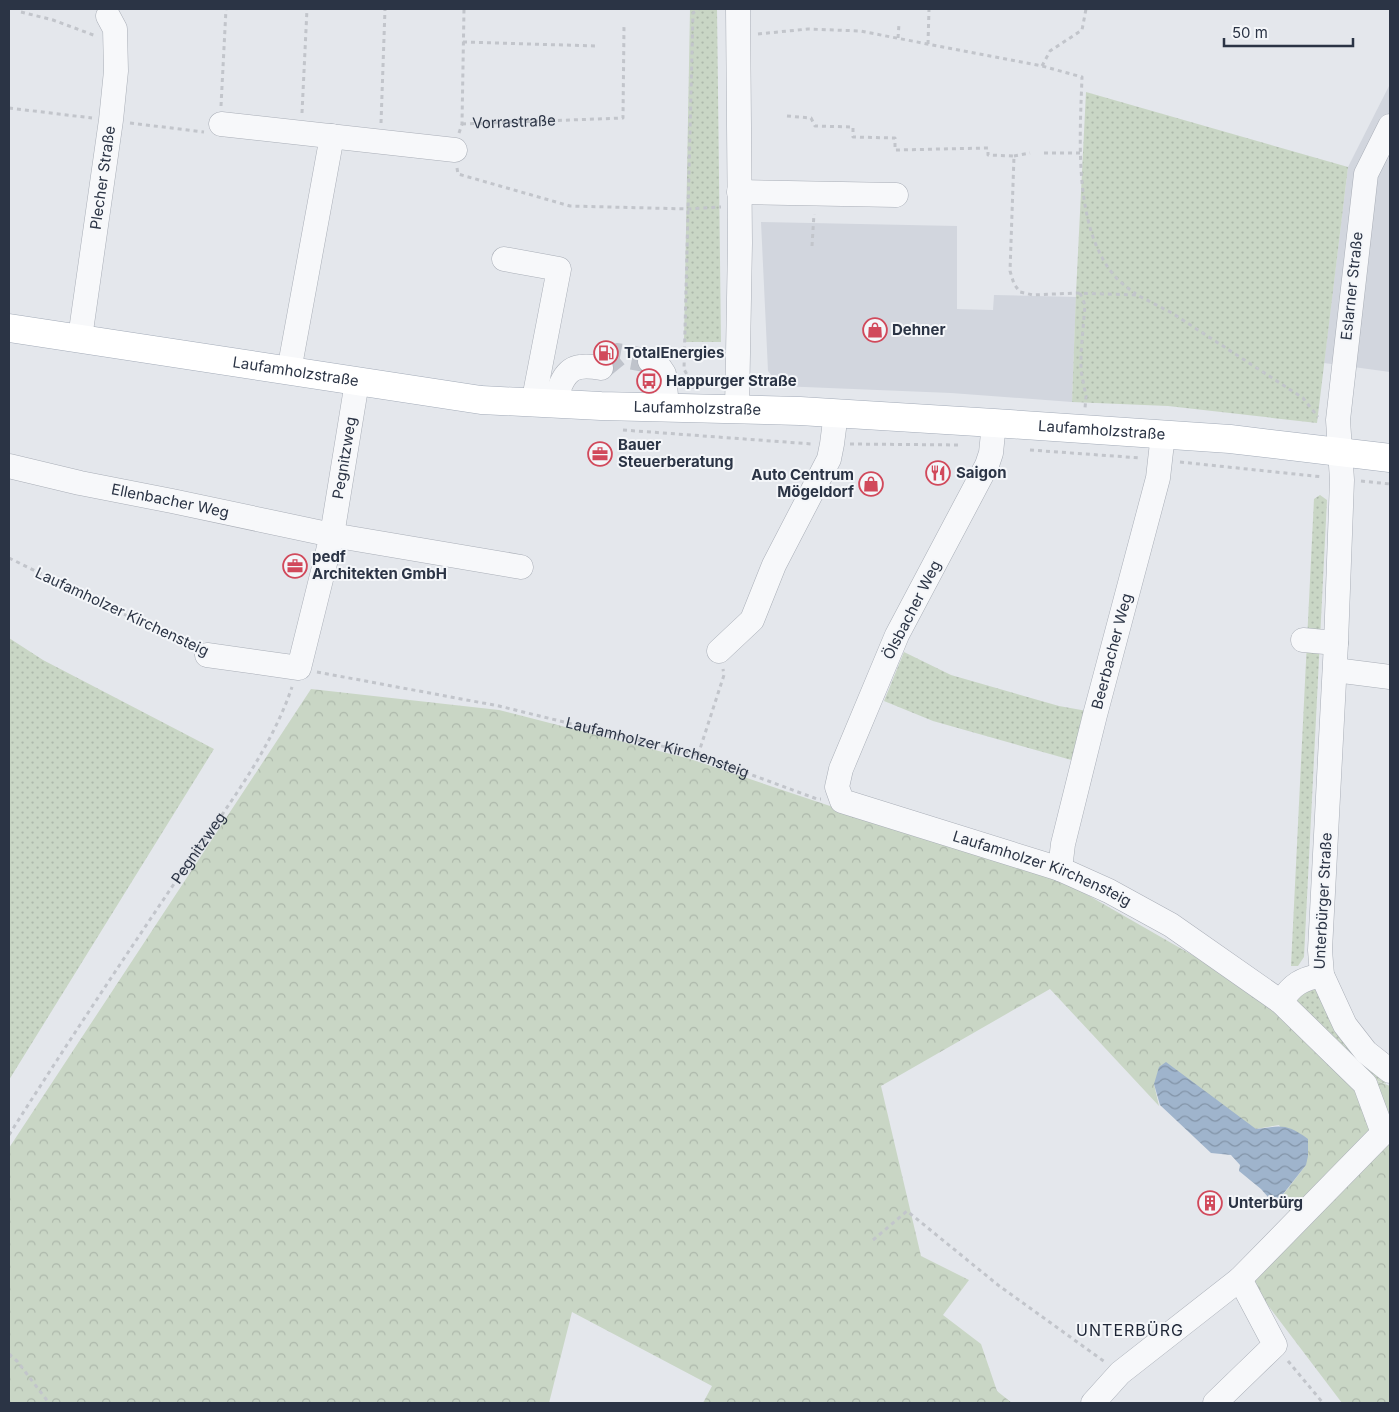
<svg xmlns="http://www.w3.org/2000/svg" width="1399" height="1412" font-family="Inter,sans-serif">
  <defs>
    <pattern id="green-dots" width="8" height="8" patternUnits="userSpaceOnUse" patternTransform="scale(1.25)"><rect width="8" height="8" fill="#c9d6c5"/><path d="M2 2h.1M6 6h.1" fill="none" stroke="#adb8ab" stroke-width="1.8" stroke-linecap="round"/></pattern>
    <pattern id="forest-crowns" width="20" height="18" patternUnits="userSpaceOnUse" patternTransform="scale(1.25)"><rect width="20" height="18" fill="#c9d6c5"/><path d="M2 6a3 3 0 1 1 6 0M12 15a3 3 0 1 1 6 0" fill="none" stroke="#adb8ab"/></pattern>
    <pattern id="water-waves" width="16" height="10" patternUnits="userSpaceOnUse" patternTransform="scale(1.25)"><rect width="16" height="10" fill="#9fb4cc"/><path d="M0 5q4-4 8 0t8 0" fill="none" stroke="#8293a7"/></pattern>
  </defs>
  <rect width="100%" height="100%" fill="#e4e7ec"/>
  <!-- built -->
  <g fill="#d2d6de">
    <path d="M 1390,84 L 1390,372 L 1324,363 L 1348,167 Z"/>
    <path d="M 761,222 L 957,226 L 957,309 L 993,310 L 994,295 L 1076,297 L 1072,402 L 951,393 L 780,386 L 768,371 Z"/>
  </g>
  <!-- green -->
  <g fill="url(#green-dots)">
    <path d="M 690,9 L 717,9 L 721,342 L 684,342 Z"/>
    <path d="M 1086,92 L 1348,167 L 1317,423 L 1168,406 L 1072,402 L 1076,293 Z"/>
    <path d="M 1320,495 L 1327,500 L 1304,957 L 1298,966 L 1291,966 L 1314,499 Z"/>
    <path d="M 9,638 L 43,660 L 214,749 L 9,1080 Z"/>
    <path d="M 904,652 L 951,675 L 1059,706 L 1087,711 L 1075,761 L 933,721 L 884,701 Z"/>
    <path d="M 1316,988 L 1383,1076 L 1386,1084 L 1367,1077 L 1300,1008 L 1297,1000 L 1303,990 Z"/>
  </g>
  <!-- forest -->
  <path fill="url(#forest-crowns)" d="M 311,689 L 499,710 L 690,759 L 833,807 L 1051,874 L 1297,1015 L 1367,1077 L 1390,1086 L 1390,1403 L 1342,1403 L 1248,1279 L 1303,1225 L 1279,1200 L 1306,1165 L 1279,1125 L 1256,1129 L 1154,1084 L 1159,1106 L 1050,989 L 881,1086 L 921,1256 L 969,1280 L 943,1315 L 981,1344 L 997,1391 L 1012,1403 L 703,1403 L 712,1386 L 572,1312 L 549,1403 L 9,1403 L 9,1148 Z"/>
  <!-- water -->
  <path fill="url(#water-waves)" d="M 1166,1062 L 1256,1129 C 1281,1126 1286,1123 1308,1139 L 1308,1156 L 1306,1165 L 1280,1198 L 1268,1197 L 1261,1189 L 1239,1171 L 1240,1165 L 1231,1155 L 1211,1153 L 1160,1105 L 1154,1084 L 1159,1067 Z"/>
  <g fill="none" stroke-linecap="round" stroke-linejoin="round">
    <!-- minor-tunnel -->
    <path stroke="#bfc3cb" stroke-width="24" stroke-dasharray="24 12" stroke-linecap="butt" d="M 601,368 L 617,355 L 650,361"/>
    <!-- minor casing -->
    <g stroke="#a9aeb7" stroke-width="25">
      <g id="minor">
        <path d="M 221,124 L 455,150"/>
        <path d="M 1390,126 L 1366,174 L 1338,420 L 1342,480 L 1336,643 L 1320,950 L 1322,975 L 1345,1025 L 1366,1052 L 1390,1071"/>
        <path d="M 739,192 L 896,195"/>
        <path d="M 504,259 L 559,269 L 533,404"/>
        <path id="s4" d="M 80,338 L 111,120 L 116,71 L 115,29 L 108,16"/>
        <path d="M 650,361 L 658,365 L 664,374 L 667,407"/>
        <path d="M 289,371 L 332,136"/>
        <path d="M 554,405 C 558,391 563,369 580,367 C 587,366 595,367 601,368"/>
        <path d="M 737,409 L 740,243 L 738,9"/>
        <path id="s5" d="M 994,423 L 991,453 L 987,465 L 897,635 L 841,769 L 837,787 L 842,801 L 1060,869 L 1109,891 L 1171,925 L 1281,1002 L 1365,1084 L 1383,1133"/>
        <path id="s6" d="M 9,466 L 80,483 L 172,501 L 332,535 L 521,567"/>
        <path d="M 1303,640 L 1336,643"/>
        <path d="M 719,651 L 752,620 L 774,565 L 829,459 L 832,444 L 836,413"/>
        <path id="s7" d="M 207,655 L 299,668 L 332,535 L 357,382"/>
        <path d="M 1335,670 L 1390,677"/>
        <path id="s8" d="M 1060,869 L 1063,844 L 1095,715 L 1158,478 L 1163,434"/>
        <path d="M 1281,1002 C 1292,984 1302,979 1322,975"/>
        <path d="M 1093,1403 L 1120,1373 L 1240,1279 L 1383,1133"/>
        <path d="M 1215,1403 L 1275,1345 L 1240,1279"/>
      </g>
    </g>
    <!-- major casing -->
    <g stroke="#a3abb8" stroke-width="29">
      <g id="major">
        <path id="s9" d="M 9,328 L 481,400 L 601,406 L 800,411 L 994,423 L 1230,439 L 1390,458"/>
      </g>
    </g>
    <!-- path -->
    <g stroke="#c2c5cb" stroke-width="3" stroke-dasharray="4 4" stroke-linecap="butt">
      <path d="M 21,12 L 53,20 L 96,36"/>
      <path d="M 758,34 L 808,29 L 860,31 L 1042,66 L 1082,77 C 1080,136 1073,225 1113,274 C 1119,282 1128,288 1136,294"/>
      <path d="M 898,38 L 899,24"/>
      <path d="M 463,42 L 597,46"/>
      <path d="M 928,44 L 929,9"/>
      <path d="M 1042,66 L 1050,51 L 1082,30 L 1086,9"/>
      <path d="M 221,106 L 226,9"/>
      <path d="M 9,108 L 92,118"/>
      <path d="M 302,113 L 307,9"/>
      <path d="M 787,116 L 811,118 L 815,126 L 853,127 L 853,137 L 895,138 L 895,150 L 988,148 L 988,155 L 1014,156 L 1010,271 L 1014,284 L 1020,292 L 1033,295 L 1076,293 L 1137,295 L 1172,313 L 1303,398 L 1318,417"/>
      <path d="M 130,123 L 204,132"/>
      <path d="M 381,123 L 385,9"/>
      <path id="s1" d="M 462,124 L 623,118 L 624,26"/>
      <path d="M 459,133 L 462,124 L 464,9"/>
      <path d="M 1044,153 L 1080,153"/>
      <path d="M 1014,156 L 1030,153"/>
      <path d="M 457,168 L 458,174 L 570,206 L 689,209 L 721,207"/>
      <path d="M 812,246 L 814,214"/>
      <path d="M 1080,293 L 1085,305 L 1081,353 L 1081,371 L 1086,396 L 1085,408"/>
      <path d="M 694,388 L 684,369 L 693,13 L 699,9"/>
      <path d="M 623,430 L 812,444"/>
      <path d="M 850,444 L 962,445"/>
      <path d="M 1030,450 L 1141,458"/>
      <path d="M 1180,462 L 1323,477"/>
      <path d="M 1361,481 L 1390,484"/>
      <path d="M 9,558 L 191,647"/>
      <path id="s2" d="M 317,672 L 499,706 L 698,755 L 817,799 L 821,799"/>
      <path d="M 698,755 L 724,675 L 723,669"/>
      <path id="s3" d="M 9,1135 C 64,1048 122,961 180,875 C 220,816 269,755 292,687"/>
      <path d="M 873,1240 L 907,1211 L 998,1285 L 1105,1362"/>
      <path d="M 9,1354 L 17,1361 L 49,1403"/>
      <path d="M 1288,1361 L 1323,1403"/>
    </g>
    <!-- minor -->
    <use href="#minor" stroke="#f7f8fa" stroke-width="24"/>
    <!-- major -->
    <use href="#major" stroke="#fff" stroke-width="28"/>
  </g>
  <!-- icons -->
  <defs>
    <g id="shop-ring" transform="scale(1.25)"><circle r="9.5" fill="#f4f6f9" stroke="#d1495b" stroke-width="1.5"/><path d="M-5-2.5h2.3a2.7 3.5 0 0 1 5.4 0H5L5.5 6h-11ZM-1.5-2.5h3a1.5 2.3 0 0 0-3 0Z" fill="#d1495b"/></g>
    <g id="fuel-ring" transform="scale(1.25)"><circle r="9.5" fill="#f4f6f9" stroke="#d1495b" stroke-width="1.5"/><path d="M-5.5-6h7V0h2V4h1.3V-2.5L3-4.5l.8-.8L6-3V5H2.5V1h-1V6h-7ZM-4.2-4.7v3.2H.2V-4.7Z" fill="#d1495b"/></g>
    <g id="bus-ring" transform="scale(1.25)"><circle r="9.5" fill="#f4f6f9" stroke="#d1495b" stroke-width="1.5"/><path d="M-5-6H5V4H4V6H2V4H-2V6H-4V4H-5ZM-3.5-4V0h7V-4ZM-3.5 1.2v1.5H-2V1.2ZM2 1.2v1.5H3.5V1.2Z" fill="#d1495b"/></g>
    <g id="office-ring" transform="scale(1.25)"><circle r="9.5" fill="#f4f6f9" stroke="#d1495b" stroke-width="1.5"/><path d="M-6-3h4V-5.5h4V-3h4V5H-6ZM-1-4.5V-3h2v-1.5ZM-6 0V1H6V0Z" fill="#d1495b"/></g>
    <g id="restaurant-ring" transform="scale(1.25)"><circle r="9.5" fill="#f4f6f9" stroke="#d1495b" stroke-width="1.5"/><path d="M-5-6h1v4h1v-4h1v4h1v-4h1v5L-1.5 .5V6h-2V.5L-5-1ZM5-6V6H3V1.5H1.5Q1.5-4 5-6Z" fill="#d1495b"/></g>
    <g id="building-ring" transform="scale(1.25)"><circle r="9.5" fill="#f4f6f9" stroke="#d1495b" stroke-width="1.5"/><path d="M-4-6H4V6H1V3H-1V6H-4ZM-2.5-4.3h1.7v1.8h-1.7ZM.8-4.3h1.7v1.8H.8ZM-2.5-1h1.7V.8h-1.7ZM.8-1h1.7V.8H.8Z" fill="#d1495b"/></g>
  </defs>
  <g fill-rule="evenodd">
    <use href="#shop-ring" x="875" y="330"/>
    <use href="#fuel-ring" x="606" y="353"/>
    <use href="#bus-ring" x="649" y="381"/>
    <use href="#office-ring" x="600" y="454"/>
    <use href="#restaurant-ring" x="938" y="473"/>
    <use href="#shop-ring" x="871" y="484"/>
    <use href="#office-ring" x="295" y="566"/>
    <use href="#building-ring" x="1210" y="1203"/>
  </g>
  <g text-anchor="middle" stroke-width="4" stroke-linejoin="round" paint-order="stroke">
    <!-- street labels -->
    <g font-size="15" fill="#2b3445" stroke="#f4f6f9">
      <text dy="5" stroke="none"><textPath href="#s1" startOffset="52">Vorrastraße</textPath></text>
      <text dy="5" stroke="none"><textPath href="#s4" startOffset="162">Plecher Straße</textPath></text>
      <text transform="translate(1352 286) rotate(-84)" y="5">Eslarner Straße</text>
      <text dy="5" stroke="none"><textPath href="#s9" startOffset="290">Laufamholzstraße</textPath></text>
      <text dy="5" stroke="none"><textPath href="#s9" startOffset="694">Laufamholzstraße</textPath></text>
      <text dy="5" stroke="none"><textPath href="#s9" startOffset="1099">Laufamholzstraße</textPath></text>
      <text dy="5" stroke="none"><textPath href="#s7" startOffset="308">Pegnitzweg</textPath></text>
      <text dy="5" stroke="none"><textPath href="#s6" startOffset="165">Ellenbacher Weg</textPath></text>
      <text transform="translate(912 610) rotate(-63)" y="5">Ölsbacher Weg</text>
      <text transform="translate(122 612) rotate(25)" y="5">Laufamholzer Kirchensteig</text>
      <text dy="5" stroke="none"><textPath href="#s8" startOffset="224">Beerbacher Weg</textPath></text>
      <text dy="5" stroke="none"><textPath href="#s2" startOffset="349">Laufamholzer Kirchensteig</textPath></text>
      <text dy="5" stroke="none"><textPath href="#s3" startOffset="344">Pegnitzweg</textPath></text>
      <text dy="5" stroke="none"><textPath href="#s5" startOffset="625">Laufamholzer Kirchensteig</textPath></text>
      <text transform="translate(1323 901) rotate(-87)" y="5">Unterbürger Straße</text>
    </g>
    <!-- poi labels -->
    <g font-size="15" font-weight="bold" fill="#2b3445" stroke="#f4f6f9" text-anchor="start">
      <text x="892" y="335">Dehner</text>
      <text x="624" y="358">TotalEnergies</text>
      <text x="666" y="386">Happurger Straße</text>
      <text x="618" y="450">Bauer<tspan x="618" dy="17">Steuerberatung</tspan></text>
      <text x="956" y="478">Saigon</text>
      <text x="854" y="480" text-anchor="end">Auto Centrum<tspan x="854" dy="17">Mögeldorf</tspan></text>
      <text x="312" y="562">pedf<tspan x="312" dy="17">Architekten GmbH</tspan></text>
      <text x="1228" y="1208">Unterbürg</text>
    </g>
    <!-- neighbourhood labels -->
    <g font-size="16" letter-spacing="1" fill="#1d2536" stroke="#f4f6f9">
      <text x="1130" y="1336">UNTERBÜRG</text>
    </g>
  </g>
  <!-- border -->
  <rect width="1399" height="1412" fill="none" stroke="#2b3445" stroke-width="20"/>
  <!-- scale -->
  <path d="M1224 38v8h129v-8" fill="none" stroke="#2b3445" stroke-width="2.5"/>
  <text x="1232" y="38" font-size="15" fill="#2b3445" stroke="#f4f6f9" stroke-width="4" paint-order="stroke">50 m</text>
</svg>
